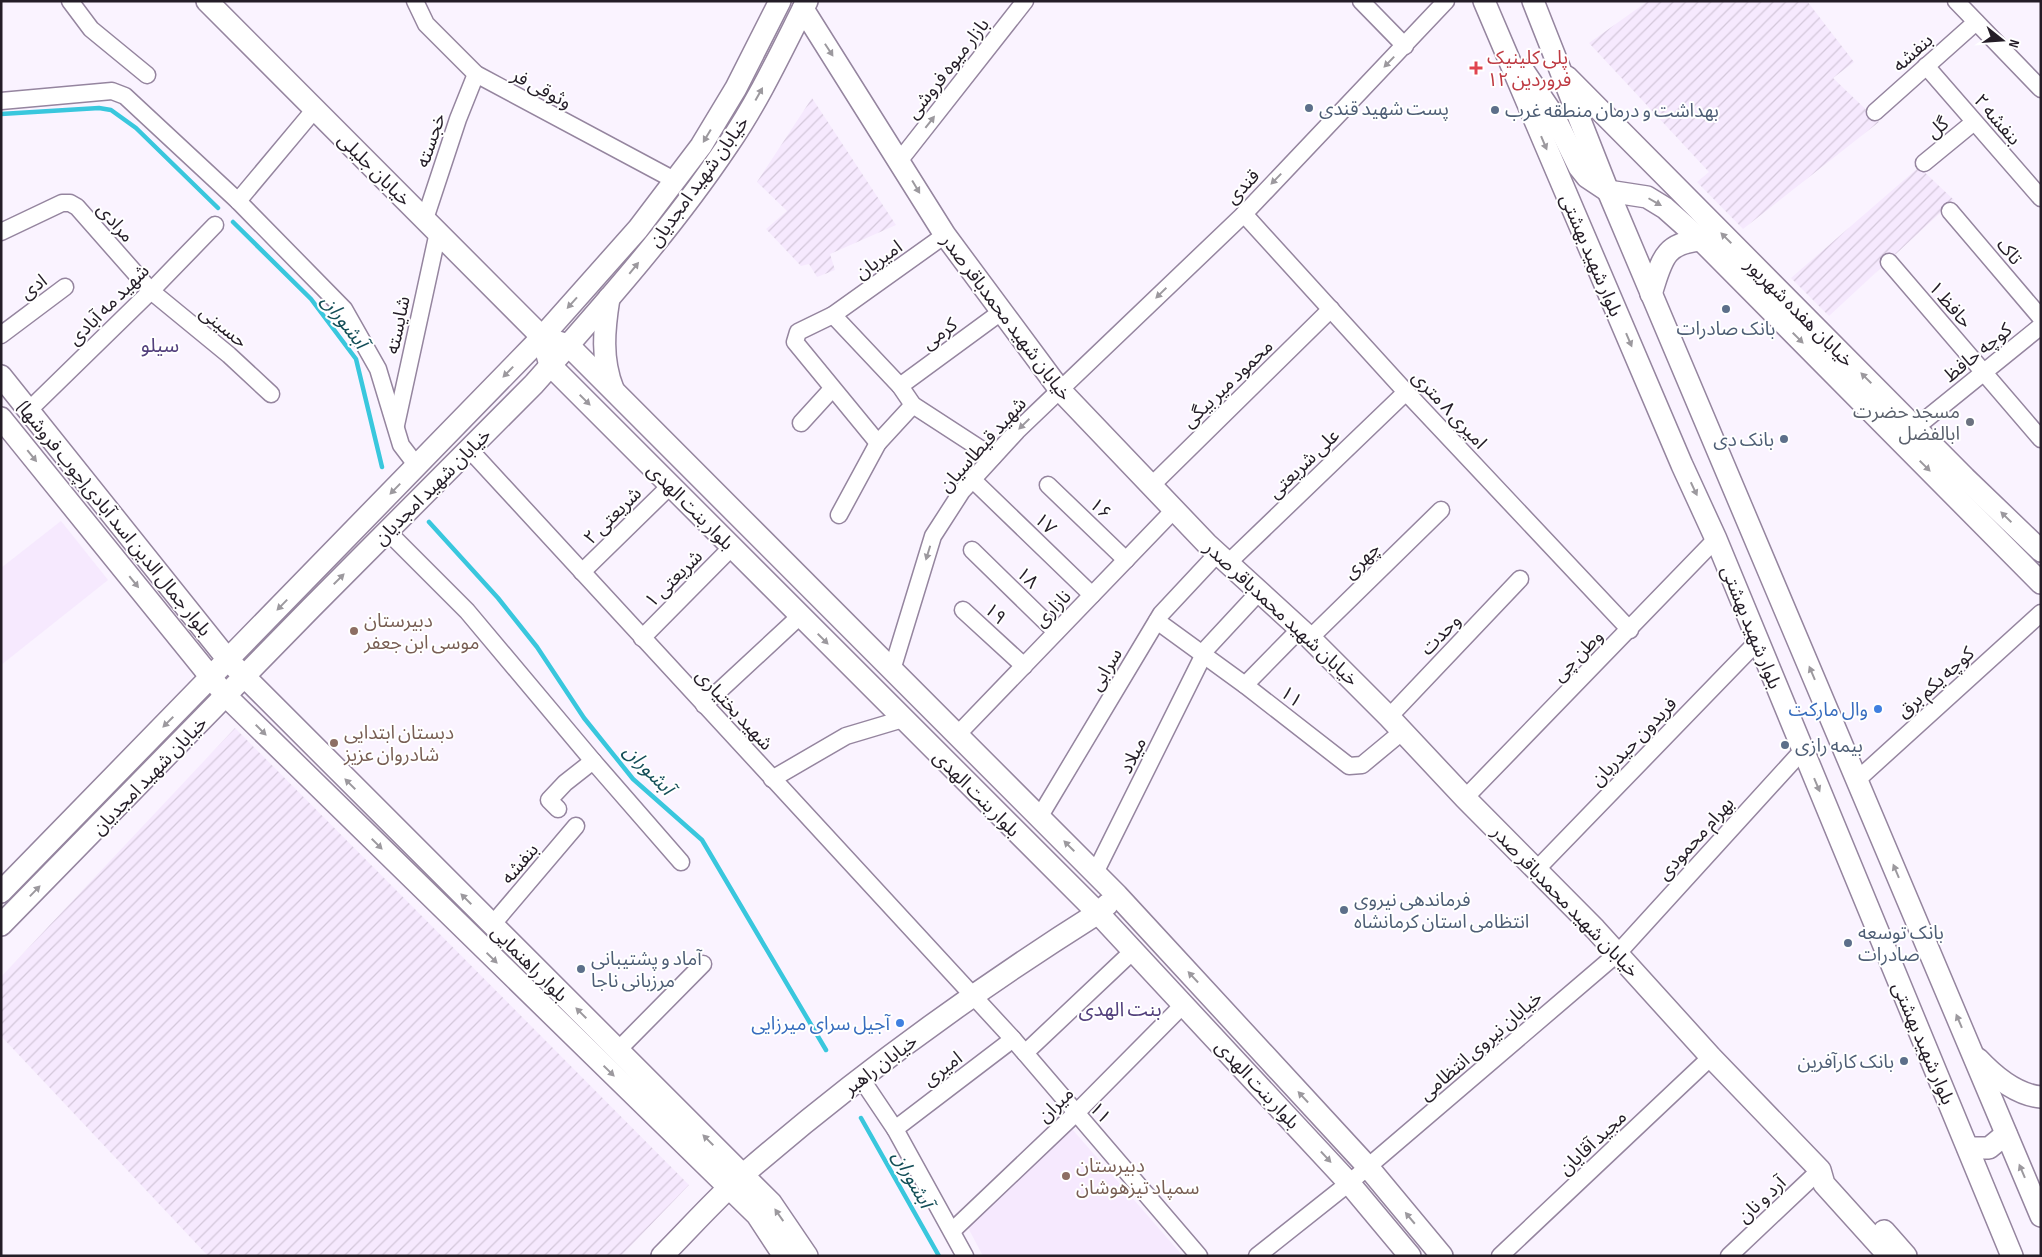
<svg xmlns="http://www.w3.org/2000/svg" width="2042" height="1257" font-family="'Sofia Sans Condensed','Noto Sans Arabic',sans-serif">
  <defs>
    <pattern id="industrial-furrows" width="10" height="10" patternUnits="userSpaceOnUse" patternTransform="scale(1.25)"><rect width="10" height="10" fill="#f6e9fe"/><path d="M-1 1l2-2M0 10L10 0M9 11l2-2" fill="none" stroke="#d3c7da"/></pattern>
  </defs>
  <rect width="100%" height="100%" fill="#faf3ff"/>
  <!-- built -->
  <g fill="#f6e9fe">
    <path d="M 61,521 L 108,580 L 1,665 L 1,568 Z"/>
    <path d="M 1072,1129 L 1183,1256 L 983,1256 L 965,1222 Z"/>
  </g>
  <!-- industrial -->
  <g fill="url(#industrial-furrows)">
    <path d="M 1648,1 L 1807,1 L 1854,62 L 1833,78 L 1879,122 L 1743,229 L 1697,182 L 1709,172 L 1589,43 Z"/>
    <path d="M 812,98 L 896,225 L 830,254 L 835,270 L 817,277 L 809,264 L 801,266 L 766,229 L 787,211 L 757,182 Z"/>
    <path d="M 1919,167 L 1954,200 L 1829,316 L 1791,278 Z"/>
    <path d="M 235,728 L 689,1185 L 621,1256 L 208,1256 L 1,1036 L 1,977 Z"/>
  </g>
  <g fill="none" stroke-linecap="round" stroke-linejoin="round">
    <!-- stream -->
    <g stroke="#39c7dd" stroke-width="4.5">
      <path d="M 1,114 L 99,108 L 111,110 L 136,128 L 218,208"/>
      <path d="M 233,222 L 311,299 L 356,359 L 382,467"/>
      <path d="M 429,522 L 498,598 L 537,647 L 584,718 L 633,779 L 702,840 L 826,1050"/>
      <path d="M 861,1118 L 939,1256"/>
    </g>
    <!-- minor casing -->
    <g stroke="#95859f" stroke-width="19">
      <g id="minor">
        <path d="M 70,1 L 91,29 L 147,75"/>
        <path d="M 415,1 L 426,24 L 476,74 L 676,181"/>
        <path d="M 1361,1 L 1405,46"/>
        <path d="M 1956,1 L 2041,89"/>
        <path d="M 1926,66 L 2041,198"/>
        <path d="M 1,101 L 112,91 L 125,96 L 238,201 L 344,309 L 378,369 L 401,445 L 417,466"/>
        <path d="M 1875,112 L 1976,22"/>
        <path d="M 900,160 L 1025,1"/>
        <path d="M 1924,163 L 1974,122"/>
        <path d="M 238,201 L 315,109"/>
        <path d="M 1950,211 L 2041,318"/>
        <path d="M 1244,214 L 1406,392 L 1630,630"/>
        <path d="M 425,219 L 458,119 L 476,74"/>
        <path d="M 1,232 L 62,203 L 70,203 L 77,207 L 151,291 L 229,355 L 271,394"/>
        <path d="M 1889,262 L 2041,439"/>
        <path d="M 833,315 L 900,386 L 913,405 L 993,457"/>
        <path d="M 1,335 L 65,287"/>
        <path d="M 900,386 L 1001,312"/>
        <path d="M 28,411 L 151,291 L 215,225"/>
        <path d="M 801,423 L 832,389"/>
        <path d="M 396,425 L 438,232"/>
        <path d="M 1915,428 L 2041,326"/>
        <path d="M 878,443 L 795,342 L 798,332 L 833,315 L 945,235"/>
        <path d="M 469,449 L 1013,1039 L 1199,1256"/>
        <path d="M 973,480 L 1092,595"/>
        <path d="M 1048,485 L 1126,560"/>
        <path d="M 1151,486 L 1331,309"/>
        <path d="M 839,515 L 878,443 L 913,405"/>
        <path d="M 387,531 L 467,611 L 593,761 L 681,862"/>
        <path d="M 972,550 L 1056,632"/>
        <path d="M 1228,563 L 1406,392"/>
        <path d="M 582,572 L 670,486"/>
        <path d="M 963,610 L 1024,666"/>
        <path d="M 1157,621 L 1245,685 L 1349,766 L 1362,765 L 1403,731"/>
        <path d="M 642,638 L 732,547"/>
        <path d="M 1310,638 L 1441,510"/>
        <path d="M 892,670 L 933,536 L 962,491 L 1017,431 L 1244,214 L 1446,1"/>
        <path d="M 1245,685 L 1299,630"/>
        <path d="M 704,705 L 800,616"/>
        <path d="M 1389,717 L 1520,579"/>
        <path d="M 958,734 L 1174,510"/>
        <path d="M 772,779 L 846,736 L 903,719"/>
        <path d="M 1857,780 L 2041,613"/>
        <path d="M 1465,798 L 1716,539"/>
        <path d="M 558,809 L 549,800 L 565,783 L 593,761"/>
        <path d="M 1040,816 L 1161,614 L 1218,553"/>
        <path d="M 1537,869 L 1757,642"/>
        <path d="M 1095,873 L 1207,648 L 1259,592"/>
        <path d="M 492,925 L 576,826"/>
        <path d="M 618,1050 L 703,964"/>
        <path d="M 1025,1053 L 1133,951"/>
        <path d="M 860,1077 L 895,1129 L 965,1256"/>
        <path d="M 895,1129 L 1013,1039"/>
        <path d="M 952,1231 L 1076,1113 L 1184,1004"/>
        <path d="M 1257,1256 L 1349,1183 L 1618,953 L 1803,750"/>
        <path d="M 1500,1256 L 1711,1057"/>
        <path d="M 1729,1256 L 1820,1170"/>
      </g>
    </g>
    <!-- major casing -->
    <g stroke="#95859f" stroke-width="24">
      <g id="major">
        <path d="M 207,1 L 542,337 L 568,345 L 1117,895 L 1368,1167 L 1442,1256"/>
        <path d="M 1484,1 L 1682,465 L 1716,539 L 2012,1256"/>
        <path d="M 1533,1 L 1608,191 L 2041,1216"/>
        <path d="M 803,9 L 945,235 L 1060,390 L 1207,544 L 1310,638 L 1389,717 L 1465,798 L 1595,929 L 1711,1057 L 1820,1170 L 1824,1184 L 1889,1256"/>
        <path d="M 1523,70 L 1554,116 L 1579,167 L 1587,177 L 1608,191 L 1647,197 L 1665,208 L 1701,240 L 2041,583"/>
        <path d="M 1567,77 L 1965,478 L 2041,551"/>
        <path d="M 1651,294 C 1662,261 1663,243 1701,240"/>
        <path d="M 609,298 C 604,329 601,359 613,389"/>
        <path d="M 542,337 L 550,365 L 1098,913 L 1349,1183 L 1410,1256"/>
        <path d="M 1,376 L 229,661 L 771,1203 L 807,1256"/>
        <path d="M 1,418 L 226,696 L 757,1215 L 784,1256"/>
        <path d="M 1,892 L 542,337 L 638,229 L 701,146 L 736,88 L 780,1"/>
        <path d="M 1,925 L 311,608 L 534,384 C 602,307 671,230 728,145 C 759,100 782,50 807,1"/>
        <path d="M 1978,1059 C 1994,1076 2017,1095 2041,1097"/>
        <path d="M 1968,1148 L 1989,1148 L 2006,1134"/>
        <path d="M 1884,1231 L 1906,1256"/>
        <path d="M 662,1256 C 689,1229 716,1198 745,1173 C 856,1077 974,991 1098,913 L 1108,904"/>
      </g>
    </g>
    <!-- minor -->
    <use href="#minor" stroke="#fff" stroke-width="16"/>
    <!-- major -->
    <use href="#major" stroke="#fff" stroke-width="21"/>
  </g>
  <!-- one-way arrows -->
  <defs><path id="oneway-solid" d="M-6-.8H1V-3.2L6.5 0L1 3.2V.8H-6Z" transform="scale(1.25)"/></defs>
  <g fill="#9c999e">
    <use href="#oneway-solid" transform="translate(829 50) rotate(57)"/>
    <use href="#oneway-solid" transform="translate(1389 62) rotate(134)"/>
    <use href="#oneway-solid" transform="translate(759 94) rotate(-61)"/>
    <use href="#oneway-solid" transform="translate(930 122) rotate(-52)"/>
    <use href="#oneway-solid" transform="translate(707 136) rotate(121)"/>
    <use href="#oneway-solid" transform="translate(1544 143) rotate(67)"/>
    <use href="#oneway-solid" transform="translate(1276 179) rotate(134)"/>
    <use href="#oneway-solid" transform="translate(916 187) rotate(59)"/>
    <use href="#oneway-solid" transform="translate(1655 202) rotate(30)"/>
    <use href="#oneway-solid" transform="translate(1726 238) rotate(-135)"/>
    <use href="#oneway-solid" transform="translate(634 268) rotate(-51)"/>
    <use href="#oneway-solid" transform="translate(1161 293) rotate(136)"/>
    <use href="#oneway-solid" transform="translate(572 303) rotate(132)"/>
    <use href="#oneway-solid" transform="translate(1798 338) rotate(45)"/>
    <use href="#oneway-solid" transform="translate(1629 340) rotate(67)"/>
    <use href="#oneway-solid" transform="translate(508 372) rotate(134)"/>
    <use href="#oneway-solid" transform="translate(1866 378) rotate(-135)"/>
    <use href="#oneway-solid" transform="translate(585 400) rotate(45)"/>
    <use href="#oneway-solid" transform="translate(1024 424) rotate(136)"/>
    <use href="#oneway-solid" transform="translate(32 456) rotate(51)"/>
    <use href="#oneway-solid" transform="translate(1925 466) rotate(45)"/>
    <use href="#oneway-solid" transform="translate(395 489) rotate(134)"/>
    <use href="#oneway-solid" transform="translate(1694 489) rotate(65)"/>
    <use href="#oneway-solid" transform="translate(2006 517) rotate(-136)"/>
    <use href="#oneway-solid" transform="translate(928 553) rotate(107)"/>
    <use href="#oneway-solid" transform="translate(339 579) rotate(-45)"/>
    <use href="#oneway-solid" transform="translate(134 582) rotate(51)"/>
    <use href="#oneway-solid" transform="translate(282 605) rotate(134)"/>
    <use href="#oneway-solid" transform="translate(823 639) rotate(45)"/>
    <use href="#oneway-solid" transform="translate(1812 673) rotate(-113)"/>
    <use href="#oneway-solid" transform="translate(168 722) rotate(135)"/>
    <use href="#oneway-solid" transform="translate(261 730) rotate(45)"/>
    <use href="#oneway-solid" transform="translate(350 784) rotate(-135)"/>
    <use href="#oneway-solid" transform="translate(1817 785) rotate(67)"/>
    <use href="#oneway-solid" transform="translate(377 844) rotate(45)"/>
    <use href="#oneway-solid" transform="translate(1069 846) rotate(-135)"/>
    <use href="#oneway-solid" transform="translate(1896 871) rotate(-113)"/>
    <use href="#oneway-solid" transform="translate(35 891) rotate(-46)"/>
    <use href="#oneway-solid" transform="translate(466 899) rotate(-135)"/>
    <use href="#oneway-solid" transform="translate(492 958) rotate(44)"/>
    <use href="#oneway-solid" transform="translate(1193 977) rotate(-133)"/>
    <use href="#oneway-solid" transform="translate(581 1013) rotate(-135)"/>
    <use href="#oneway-solid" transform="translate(1959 1021) rotate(-113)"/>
    <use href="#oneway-solid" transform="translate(609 1071) rotate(44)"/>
    <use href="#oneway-solid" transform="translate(1303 1097) rotate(-133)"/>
    <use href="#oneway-solid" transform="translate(708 1140) rotate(-135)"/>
    <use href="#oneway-solid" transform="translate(1326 1157) rotate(47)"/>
    <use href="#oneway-solid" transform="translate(2022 1171) rotate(-113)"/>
    <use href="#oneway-solid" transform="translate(779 1215) rotate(-125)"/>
    <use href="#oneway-solid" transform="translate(1410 1218) rotate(-130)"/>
  </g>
  <!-- markers -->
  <path fill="#e0444e" stroke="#fff" stroke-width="2" d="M1473.5 60.5h5v5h5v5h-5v5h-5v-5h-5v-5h5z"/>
  <g fill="#5c6f8a" stroke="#fff" stroke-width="2">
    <circle cx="1309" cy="108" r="5"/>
    <circle cx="1495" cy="110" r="5"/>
    <circle cx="1726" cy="309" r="5"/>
    <circle cx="1784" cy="439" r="5"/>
    <circle cx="1785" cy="745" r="5"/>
    <circle cx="1344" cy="910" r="5"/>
    <circle cx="1848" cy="943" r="5"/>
    <circle cx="581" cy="969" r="5"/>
    <circle cx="1904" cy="1061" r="5"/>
  </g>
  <circle fill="#6b7280" stroke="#fff" stroke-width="2" cx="1970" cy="422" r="5"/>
  <g fill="#8d6e63" stroke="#fff" stroke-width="2">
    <circle cx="354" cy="631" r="5"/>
    <circle cx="334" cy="743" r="5"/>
    <circle cx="1066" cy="1176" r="5"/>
  </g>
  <g fill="#3f7fe0" stroke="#fff" stroke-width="2">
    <circle cx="1878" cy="709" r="5"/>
    <circle cx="900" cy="1023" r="5"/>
  </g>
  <g text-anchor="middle" stroke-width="4" stroke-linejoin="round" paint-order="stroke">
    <!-- street labels -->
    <g font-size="19" fill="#241d27" stroke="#fff">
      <text transform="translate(1912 52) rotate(-42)" y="7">بنفشه</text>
      <text transform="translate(947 68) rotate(-52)" y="7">بازار میوه فروشی</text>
      <text transform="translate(542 88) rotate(28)" y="7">وثوقی فر</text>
      <text transform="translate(1998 119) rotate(49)" y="7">بنفشه ۲</text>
      <text transform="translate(1937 127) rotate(-39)" y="7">گل</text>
      <text transform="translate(430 140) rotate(-71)" y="7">خجسته</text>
      <text transform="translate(375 169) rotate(45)" y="7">خیابان جلیلی</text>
      <text transform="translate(698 181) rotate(-54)" y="7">خیابان شهید امجدیان</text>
      <text transform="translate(1242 186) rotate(-46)" y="7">قندی</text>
      <text transform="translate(116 222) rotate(49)" y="7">مرادی</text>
      <text transform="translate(2010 251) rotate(50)" y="7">تاک</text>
      <text transform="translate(1592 255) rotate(67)" y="7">بلوار شهید بهشتی</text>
      <text transform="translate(878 259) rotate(-35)" y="7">امیریان</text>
      <text transform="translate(33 286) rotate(-37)" y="7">ادی</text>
      <text transform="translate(108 304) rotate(-45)" y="7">شهید مه آبادی</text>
      <text transform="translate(1951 304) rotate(49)" y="7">حافظ ۱</text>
      <text transform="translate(1800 312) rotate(45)" y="7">خیابان هفده شهریور</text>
      <text transform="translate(1007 317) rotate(53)" y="7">خیابان شهید محمدباقر صدر</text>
      <text transform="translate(397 325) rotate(-78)" y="7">شایسته</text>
      <text transform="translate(224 326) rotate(39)" y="7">حسینی</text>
      <text transform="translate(939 333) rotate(-37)" y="7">کرمی</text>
      <text transform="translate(1977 352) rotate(-39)" y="7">کوچه حافظ</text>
      <text transform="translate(1227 383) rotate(-44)" y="7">محمود میر بیگی</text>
      <text transform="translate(1450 409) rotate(47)" y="7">امیری ۸ متری</text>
      <text transform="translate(982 444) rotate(-48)" y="7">شهید قیطاسیان</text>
      <text transform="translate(1303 463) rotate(-44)" y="7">علی شریعتی</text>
      <text transform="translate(432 486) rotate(-45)" y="7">خیابان شهید امجدیان</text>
      <text transform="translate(691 506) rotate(45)" y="7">بلوار بنت الهدی</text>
      <text transform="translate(1101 508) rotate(44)" y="7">۱۶</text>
      <text transform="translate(612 515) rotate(-45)" y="7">شریعتی ۲</text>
      <text transform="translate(115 518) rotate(51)" y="7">بلوار جمال الدین اسد آبادی(چوب فروشها)</text>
      <text transform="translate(1046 523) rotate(44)" y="7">۱۷</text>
      <text transform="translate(1361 560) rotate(-45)" y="7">چهری</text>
      <text transform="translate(1028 577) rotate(44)" y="7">۱۸</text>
      <text transform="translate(673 578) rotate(-45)" y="7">شریعتی ۱</text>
      <text transform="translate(1052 608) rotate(-46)" y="7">نازاری</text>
      <text transform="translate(996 613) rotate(43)" y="7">۱۹</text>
      <text transform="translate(1282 613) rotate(43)" y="7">خیابان شهید محمدباقر صدر</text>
      <text transform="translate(1752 627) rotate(68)" y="7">بلوار شهید بهشتی</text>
      <text transform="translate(1440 634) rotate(-46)" y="7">وحدت</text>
      <text transform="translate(1577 655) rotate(-46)" y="7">وطن چی</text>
      <text transform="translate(1105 669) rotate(-59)" y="7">سرابی</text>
      <text transform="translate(1935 682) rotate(-42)" y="7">کوچه یکم برق</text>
      <text transform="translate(1292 696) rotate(38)" y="7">۱۱</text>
      <text transform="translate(735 709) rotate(47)" y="7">شهید بختیاری</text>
      <text transform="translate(1633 741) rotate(-46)" y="7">فریدون حیدریان</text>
      <text transform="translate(1132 755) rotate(-64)" y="7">میلاد</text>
      <text transform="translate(149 775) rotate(-46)" y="7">خیابان شهید امجدیان</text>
      <text transform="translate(977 793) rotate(45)" y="7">بلوار بنت الهدی</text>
      <text transform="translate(1695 838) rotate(-48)" y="7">بهرام محمودی</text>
      <text transform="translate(519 863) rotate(-50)" y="7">بنفشه</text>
      <text transform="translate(1566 901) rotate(46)" y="7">خیابان شهید محمدباقر صدر</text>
      <text transform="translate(530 963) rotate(45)" y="7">بلوار راهنمایی</text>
      <text transform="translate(1924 1043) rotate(67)" y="7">بلوار شهید بهشتی</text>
      <text transform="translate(1480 1045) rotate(-41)" y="7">خیابان نیروی انتظامی</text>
      <text transform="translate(880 1064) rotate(-37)" y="7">خیابان راهبر</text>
      <text transform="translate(942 1068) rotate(-37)" y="7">امیری</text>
      <text transform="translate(1258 1084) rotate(47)" y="7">بلوار بنت الهدی</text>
      <text transform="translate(1055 1104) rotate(-44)" y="7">میران</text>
      <text transform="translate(1101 1112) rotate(49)" y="7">۱۱</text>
      <text transform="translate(1592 1142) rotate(-43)" y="7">مجید آقایان</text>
      <text transform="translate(1761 1199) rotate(-43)" y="7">آرد و نان</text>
    </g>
    <!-- health labels -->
    <g font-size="19" fill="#be3a42" stroke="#fff" text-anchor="start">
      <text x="1487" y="64">پلی کلینیک<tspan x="1487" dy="22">۱۲ فروردین</tspan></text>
    </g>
    <!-- service labels -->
    <g font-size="19" fill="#4e5e75" stroke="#fff" text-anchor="start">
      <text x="1319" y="115">پست شهید قندی</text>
      <text x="1505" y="117">بهداشت و درمان منطقه غرب</text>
      <text x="1726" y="335" text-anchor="middle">بانک صادرات</text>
      <text x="1774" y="446" text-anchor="end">بانک دی</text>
      <text x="1795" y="752">بیمه رازی</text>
      <text x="1354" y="906">فرماندهی نیروی<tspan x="1354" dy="22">انتظامی استان کرمانشاه</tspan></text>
      <text x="1858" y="939">بانک توسعه<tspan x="1858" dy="22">صادرات</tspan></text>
      <text x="591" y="965">آماد و پشتیبانی<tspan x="591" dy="22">مرزبانی ناجا</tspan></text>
      <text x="1894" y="1068" text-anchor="end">بانک کارآفرین</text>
    </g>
    <!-- worship labels -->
    <g font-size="19" fill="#5b616d" stroke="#fff" text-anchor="end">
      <text x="1960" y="418">مسجد حضرت<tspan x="1960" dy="22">ابالفضل</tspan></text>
    </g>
    <!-- education labels -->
    <g font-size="19" fill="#785e54" stroke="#fff" text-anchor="start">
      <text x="364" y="627">دبیرستان<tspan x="364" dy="22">موسی ابن جعفر</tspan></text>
      <text x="344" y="739">دبستان ابتدایی<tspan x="344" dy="22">شادروان عزیز</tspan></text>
      <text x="1076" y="1172">دبیرستان<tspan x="1076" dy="22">سمپاد تیزهوشان</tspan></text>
    </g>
    <!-- shop labels -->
    <g font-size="19" fill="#366cbe" stroke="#fff" text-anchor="end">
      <text x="1868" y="716">وال مارکت</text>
      <text x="890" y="1030">آجیل سرای میرزایی</text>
    </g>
    <!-- water labels -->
    <g font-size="20" font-style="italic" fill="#144e58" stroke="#fff">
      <text transform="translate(345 321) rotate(53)" y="7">آبشوران</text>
      <text transform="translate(649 769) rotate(46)" y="7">آبشوران</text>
      <text transform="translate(913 1179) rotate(61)" y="7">آبشوران</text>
    </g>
    <!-- neighbourhood labels -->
    <g font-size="20" fill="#523f7c" stroke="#fff">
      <text x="160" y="352">سیلو</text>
      <text x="1120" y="1016">بنت الهدی</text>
    </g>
  </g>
  <!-- border -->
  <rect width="2042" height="1257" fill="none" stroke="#241d27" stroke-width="5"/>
  <!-- north arrow -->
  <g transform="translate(2002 40) rotate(107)" stroke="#ffffff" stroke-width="4" paint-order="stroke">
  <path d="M0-4L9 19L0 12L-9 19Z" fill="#241d27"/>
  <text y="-8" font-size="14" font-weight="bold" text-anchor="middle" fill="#241d27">N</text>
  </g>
</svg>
